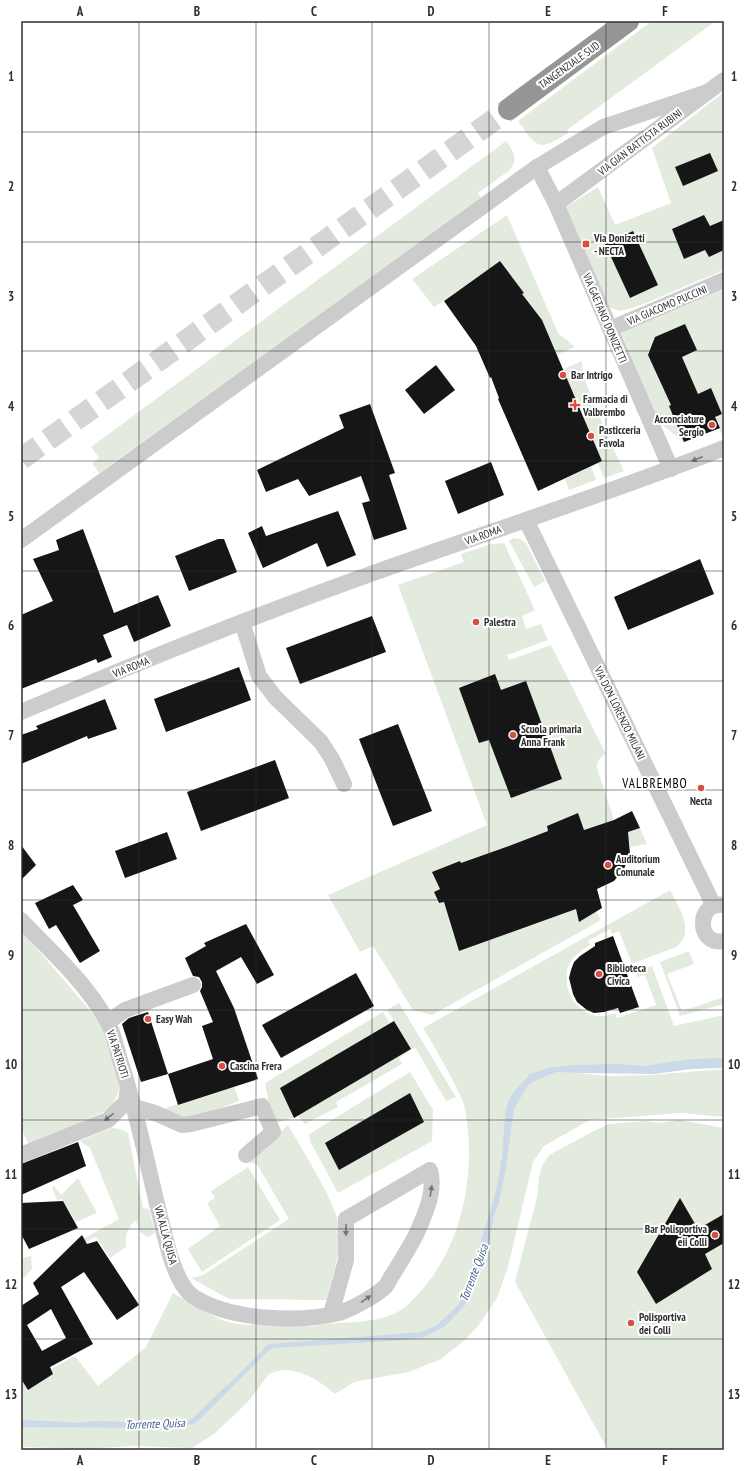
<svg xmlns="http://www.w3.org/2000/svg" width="745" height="1471" font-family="'PT Sans Narrow',sans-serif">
  <rect width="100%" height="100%" fill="#fff"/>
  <!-- green -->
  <g fill="#e3ebde">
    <path d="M 652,21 L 716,21 L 567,130 L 568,133 C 538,152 537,148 518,121 Z"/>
    <path d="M 724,92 L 724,270 L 641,305 L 621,311 L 607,307 L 564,208 L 598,187 L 615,225 L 671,203 L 652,148 Z"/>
    <path d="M 506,141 C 513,151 519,159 510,170 L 478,193 L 481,198 L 99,473 L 92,463 L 99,458 L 91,447 Z"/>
    <path d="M 507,215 L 558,333 L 575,347 L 556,355 L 522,294 L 524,293 L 500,261 L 434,307 L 412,279 Z"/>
    <path d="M 724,289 L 724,438 L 719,428 L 684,442 L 658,422 L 621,332 Z"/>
    <path d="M 582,361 L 583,376 L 607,435 L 624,471 L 604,478 L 598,463 L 602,461 L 562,370 Z"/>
    <path d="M 591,466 L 596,480 L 569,490 L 565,479 Z"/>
    <path d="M 513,538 L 520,539 L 526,543 L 545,581 L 534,587 L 509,541 Z"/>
    <path d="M 504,543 L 535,610 L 522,616 L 526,629 L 541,624 L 548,640 L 507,655 L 509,660 L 551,645 L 606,754 C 600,758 597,760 597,768 L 614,820 L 584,830 L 577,813 L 555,823 L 551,840 L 536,835 L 510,846 L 434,892 L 438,903 L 444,902 L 459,951 L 568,912 L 556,880 L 596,911 L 601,920 L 432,1015 L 413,1010 L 373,946 L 360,952 L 328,895 L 487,825 L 398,585 L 464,562 L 461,554 L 491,544 Z"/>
    <path d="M 640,828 L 647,844 L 630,847 L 628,832 Z"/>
    <path d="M 670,890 C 679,907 696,933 676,947 L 632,964 L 619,931 L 612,934 L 610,929 L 588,941 L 590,945 C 581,951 571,957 568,967 C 566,973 567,979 567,985 C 570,1002 585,1017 603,1016 C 607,1016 611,1014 615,1013 L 617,1018 L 656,1005 L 645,975 L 637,977 L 635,972 L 652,966 L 674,1026 L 724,1015 L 724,1065 L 561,1071 L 607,1076 L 651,1075 L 724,1069 L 724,1117 L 681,1113 L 590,1120 L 544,1146 L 533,1162 L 508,1267 L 497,1298 L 478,1326 L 466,1339 L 441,1359 L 409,1372 L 354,1382 L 335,1394 C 321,1382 306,1372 287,1370 C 281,1370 274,1372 269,1374 L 247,1403 L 214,1434 L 192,1448 L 133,1446 L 84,1449 L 21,1447 L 21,1379 L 28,1390 L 52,1374 L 51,1369 L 75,1356 L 98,1386 L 146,1347 L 173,1293 C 189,1302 214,1319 232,1323 C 241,1326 261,1324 271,1324 C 285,1324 299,1327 313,1326 C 317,1326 321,1324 325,1324 C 348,1322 373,1323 394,1314 C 403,1310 411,1302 417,1295 C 463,1248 478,1168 464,1105 C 463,1100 459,1094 457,1089 C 447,1068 435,1048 423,1028 Z"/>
    <path d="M 21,930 L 99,1021 L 123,1079 L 112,1108 L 30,1146 L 21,1129 Z"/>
    <path d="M 689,951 L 694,964 L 667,974 L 682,1011 L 724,997 L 724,1004 L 680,1016 L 660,962 Z"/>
    <path d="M 399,1003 L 456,1097 L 446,1101 L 415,1047 L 399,1058 L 402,1064 L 336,1102 L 338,1107 L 305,1124 L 298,1116 L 273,1124 L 265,1083 L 383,1012 L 390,1023 L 394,1021 L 387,1010 Z"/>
    <path d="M 410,1072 L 433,1110 L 432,1141 L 338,1193 L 310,1141 L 309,1134 Z"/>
    <path d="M 234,1087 L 239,1101 L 196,1118 L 175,1116 L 159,1110 L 178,1104 L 179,1105 Z"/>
    <path d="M 679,1120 L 724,1128 L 724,1450 L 608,1450 L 515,1282 L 537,1197 L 539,1177 L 542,1166 L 549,1155 L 594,1131 L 609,1124 L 646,1121 L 658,1123 Z"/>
    <path d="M 288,1125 C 302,1150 340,1207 340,1233 C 340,1256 332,1278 326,1300 L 229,1299 L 191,1278 L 203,1275 L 289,1219 L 258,1166 L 254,1163 L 248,1164 Z"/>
    <path d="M 111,1128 L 120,1129 L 128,1133 L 143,1208 L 149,1209 L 155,1233 L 148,1237 L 140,1232 L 136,1220 C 126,1229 126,1234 126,1247 L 110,1258 L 96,1237 L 83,1243 L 81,1240 L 119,1219 L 90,1148 L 80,1141 Z"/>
    <path d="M 248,1167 L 280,1220 L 202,1272 L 188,1249 L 220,1226 L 207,1203 L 215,1198 L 211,1191 Z"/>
    <path d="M 78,1178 L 97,1213 L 76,1222 L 62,1199 L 57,1200 L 52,1188 L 54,1186 L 61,1195 Z"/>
    <path d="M 31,1256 L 32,1269 L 21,1281 L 21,1258 Z"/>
  </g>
  <!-- water -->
  <path fill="#ccd9e9" d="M 724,1058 L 724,1068 L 691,1069 L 654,1074 L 584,1073 L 556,1072 L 537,1080 L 528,1085 L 514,1109 L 506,1168 L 499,1202 L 494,1216 L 488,1248 L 478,1277 L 465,1305 L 452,1319 L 444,1327 L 424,1337 L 406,1340 L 273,1348 L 269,1350 L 199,1420 L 193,1424 L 159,1428 L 21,1427 L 21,1420 L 68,1422 L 78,1423 L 95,1421 L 163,1423 L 190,1420 L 194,1417 L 260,1353 L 263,1349 L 269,1344 L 421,1332 L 437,1325 L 459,1304 L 479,1248 L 496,1191 L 502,1157 L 505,1114 L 508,1102 L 513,1093 L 530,1074 L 548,1068 L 571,1065 L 618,1064 L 644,1066 L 691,1059 Z"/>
  <!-- building -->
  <g fill="#161616" fill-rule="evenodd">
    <path d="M 710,153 L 718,171 L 683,186 L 675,167 Z"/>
    <path d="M 704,215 L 710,226 L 724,220 L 724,250 L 709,257 L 705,250 L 684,259 L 672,229 Z"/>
    <path d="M 633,231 L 658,285 L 630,298 L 605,244 Z"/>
    <path d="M 500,261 L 524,293 L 522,294 L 542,320 L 602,461 L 538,491 L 498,399 L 499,398 L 491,377 L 490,378 L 476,346 L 444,301 Z"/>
    <path d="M 685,324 L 697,350 L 682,357 L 698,394 L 711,388 L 722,414 L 715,417 L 720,428 L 684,442 L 669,406 L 671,405 L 648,355 L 655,337 Z"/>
    <path d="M 436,365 L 455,390 L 424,414 L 405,390 Z"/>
    <path d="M 370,404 L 395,473 L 389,475 L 407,529 L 374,540 L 362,503 L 370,501 L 361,476 L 309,496 L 298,479 L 266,492 L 257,470 L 344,428 L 339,415 Z"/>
    <path d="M 491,462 L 504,495 L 458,514 L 445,481 Z"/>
    <path d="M 338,511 L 356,555 L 327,567 L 317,543 L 263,568 L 248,533 L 262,526 L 266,536 Z"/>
    <path d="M 83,529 L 114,613 L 158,595 L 171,626 L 134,642 L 127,625 L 103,635 L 112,657 L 98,663 L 96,659 L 21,689 L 21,615 L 53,601 L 33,559 L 59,550 L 56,540 Z"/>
    <path d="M 218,539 L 224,539 L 237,572 L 189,591 L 175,556 Z"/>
    <path d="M 700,559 L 714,594 L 628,630 L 614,597 Z"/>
    <path d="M 372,616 L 386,652 L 300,684 L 286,648 Z"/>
    <path d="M 239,667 L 251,700 L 166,732 L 154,699 Z"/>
    <path d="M 495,674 L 501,690 L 526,681 L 562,779 L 511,798 L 489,740 L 479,743 L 459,688 Z"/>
    <path d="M 105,699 L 117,729 L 88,739 L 87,736 L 21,764 L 21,735 L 38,729 L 36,726 Z"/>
    <path d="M 398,724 L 432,811 L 393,826 L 359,739 Z"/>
    <path d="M 275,760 L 289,798 L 201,831 L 187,792 Z"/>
    <path d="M 632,811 L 640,828 L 628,832 L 630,854 L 624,869 L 614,881 L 597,889 L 602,908 L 579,922 L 576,909 L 459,951 L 444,902 L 439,903 L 434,892 L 440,889 L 432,872 L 460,861 L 461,863 L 509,846 L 548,831 L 547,826 L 578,813 L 584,830 L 614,820 Z"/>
    <path d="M 167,832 L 177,859 L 125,878 L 115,851 Z"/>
    <path d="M 21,845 L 36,865 L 21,880 Z"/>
    <path d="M 73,885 L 83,900 L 73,905 L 100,951 L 80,963 L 56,925 L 49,929 L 35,903 Z"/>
    <path d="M 246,924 L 274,975 L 257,984 L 241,957 L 216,971 L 234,1008 L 258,1079 L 178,1105 L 168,1074 L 213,1059 L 202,1026 L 213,1022 L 200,991 L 202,987 L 202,982 L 199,977 L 193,976 L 185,958 L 206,946 L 204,943 Z"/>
    <path d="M 613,936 L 639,1007 L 620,1013 L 618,1008 L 604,1012 L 594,1013 L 587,1010 L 577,1002 L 573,994 L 569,978 L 571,970 L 574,962 L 580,956 L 595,946 L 595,943 Z"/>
    <path d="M 356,973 L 374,1006 L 281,1058 L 262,1025 Z"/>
    <path d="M 148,1012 L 168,1074 L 141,1082 L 122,1024 L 129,1018 Z"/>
    <path d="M 394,1021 L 411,1049 L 294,1118 L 280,1088 Z"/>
    <path d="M 410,1093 L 424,1122 L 339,1170 L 325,1143 Z"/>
    <path d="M 78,1142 L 86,1166 L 21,1195 L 21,1164 Z"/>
    <path d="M 680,1198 L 698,1229 L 724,1214 L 724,1243 L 705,1254 L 712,1269 L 656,1304 L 637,1272 Z"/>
    <path d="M 63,1201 L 78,1228 L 29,1249 L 21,1234 L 21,1203 Z"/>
    <path d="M 82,1235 L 87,1244 L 97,1241 L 139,1305 L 117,1320 L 84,1272 L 61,1287 L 93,1344 L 50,1367 L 53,1374 L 28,1390 L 21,1379 L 21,1306 L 39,1294 L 33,1283 ZM 51,1309 L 66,1338 L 42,1351 L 27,1325 Z"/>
  </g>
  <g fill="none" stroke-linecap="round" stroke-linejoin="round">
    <!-- highway-tunnel -->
    <path stroke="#d5d5d5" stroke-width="22" stroke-dasharray="22 11" stroke-linecap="butt" d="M 21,459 L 509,109"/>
    <!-- street -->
    <g stroke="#ccc" stroke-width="16">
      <path d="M 537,167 L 556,204 L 671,469"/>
      <path d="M 556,204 L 724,80"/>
      <path d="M 610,329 L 724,280"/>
      <path d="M 526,520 L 714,906"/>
      <path d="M 21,540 L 537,167 L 603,127 L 707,92"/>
      <path d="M 242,622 L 259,676 L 275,697 L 321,742 L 332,759 L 344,784"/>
      <path d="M 21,712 C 139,662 258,614 379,571 C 494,530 610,493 724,448"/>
      <path d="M 724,905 C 696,900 696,947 724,941"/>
      <path d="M 21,920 C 51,952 86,982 107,1021 C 114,1032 116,1048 120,1060 C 136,1109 146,1158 158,1208 C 164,1231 173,1284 194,1297 C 230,1320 298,1323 339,1313 C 352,1309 375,1296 385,1287 C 388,1284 390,1278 393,1274 C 401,1261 409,1248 416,1235 C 425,1214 436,1192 430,1170 L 346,1219 L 346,1260 L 331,1314"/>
      <path d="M 108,1022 L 125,1010 L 193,985"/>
      <path d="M 134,1107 L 155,1113 L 182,1125 L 191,1124 L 262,1106 L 273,1132 L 246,1155"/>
      <path d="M 21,1155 L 108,1120 L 126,1102 L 128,1087"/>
    </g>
    <!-- highway -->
    <path stroke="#969696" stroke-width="22" d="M 509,109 L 628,21"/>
  </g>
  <!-- one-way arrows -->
  <defs><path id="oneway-solid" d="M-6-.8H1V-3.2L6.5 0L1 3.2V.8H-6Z"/></defs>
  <g fill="#767676">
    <use href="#oneway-solid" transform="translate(697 459) rotate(159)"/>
    <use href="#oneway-solid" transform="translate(109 1117) rotate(142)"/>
    <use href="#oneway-solid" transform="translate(431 1191) rotate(-81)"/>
    <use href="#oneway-solid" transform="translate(346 1230) rotate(91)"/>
    <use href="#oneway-solid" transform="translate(366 1299) rotate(-34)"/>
  </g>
  <!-- grid -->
  <path fill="none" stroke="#2f2f2f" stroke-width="1" stroke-opacity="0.55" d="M 139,21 L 139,1450M 256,21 L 256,1450M 372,21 L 372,1450M 489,21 L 489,1450M 606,21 L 606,1450M 21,132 L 724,132M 21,242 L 724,242M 21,351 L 724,351M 21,461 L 724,461M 21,571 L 724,571M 21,681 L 724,681M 21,790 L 724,790M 21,900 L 724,900M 21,1010 L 724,1010M 21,1120 L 724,1120M 21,1229 L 724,1229M 21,1339 L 724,1339"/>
  <!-- markers -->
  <g fill="#d55042" stroke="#fff" stroke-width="1.5">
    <rect x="582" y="240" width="8" height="8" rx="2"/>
    <circle cx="563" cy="375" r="4"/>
    <path d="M573 399h4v4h4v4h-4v4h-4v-4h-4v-4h4z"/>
    <circle cx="712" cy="425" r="4"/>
    <circle cx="591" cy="436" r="4"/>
    <circle cx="476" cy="622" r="4"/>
    <circle cx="513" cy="735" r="4"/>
    <circle cx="701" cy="788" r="4"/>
    <circle cx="608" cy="865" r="4"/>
    <circle cx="599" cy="974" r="4"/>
    <circle cx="148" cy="1019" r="4"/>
    <circle cx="222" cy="1066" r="4"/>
    <circle cx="715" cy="1235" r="4"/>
    <circle cx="631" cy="1323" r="4"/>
  </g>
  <g text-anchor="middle" stroke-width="4" stroke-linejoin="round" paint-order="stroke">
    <!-- street labels -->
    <g font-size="11" fill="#2f2f2f" stroke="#fff">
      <text transform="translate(569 65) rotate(-36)" y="4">TANGENZIALE SUD</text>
      <text transform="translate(640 142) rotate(-37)" y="4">VIA GIAN BATTISTA RUBINI</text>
      <text transform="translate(667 305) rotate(-23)" y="4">VIA GIACOMO PUCCINI</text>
      <text transform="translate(605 318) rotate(67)" y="4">VIA GAETANO DONIZETTI</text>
      <text transform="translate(483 535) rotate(-20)" y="4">VIA ROMA</text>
      <text transform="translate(131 667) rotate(-22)" y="4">VIA ROMA</text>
      <text transform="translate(620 713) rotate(64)" y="4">VIA DON LORENZO MILANI</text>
      <text transform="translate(118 1054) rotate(72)" y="4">VIA PATRIOTI</text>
      <text transform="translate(166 1235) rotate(75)" y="4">VIA ALLA QUISA</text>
    </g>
    <!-- poi labels -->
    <g font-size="11" font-weight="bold" fill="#2f2f2f" stroke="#fff" text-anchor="start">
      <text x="594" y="242">Via Donizetti<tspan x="594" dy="13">- NECTA</tspan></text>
      <text x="571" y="379">Bar Intrigo</text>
      <text x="583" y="403">Farmacia di<tspan x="583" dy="13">Valbrembo</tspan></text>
      <text x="704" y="423" text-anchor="end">Acconciature<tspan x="704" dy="13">Sergio</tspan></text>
      <text x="599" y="434">Pasticceria<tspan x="599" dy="13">Favola</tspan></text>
      <text x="484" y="626">Palestra</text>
      <text x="521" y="733">Scuola primaria<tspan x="521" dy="13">Anna Frank</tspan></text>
      <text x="701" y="805" text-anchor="middle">Necta</text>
      <text x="616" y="863">Auditorium<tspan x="616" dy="13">Comunale</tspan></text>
      <text x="607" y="972">Biblioteca<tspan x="607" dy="13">Civica</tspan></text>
      <text x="156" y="1023">Easy Wah</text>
      <text x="230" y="1070">Cascina Frera</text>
      <text x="707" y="1233" text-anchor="end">Bar Polisportiva<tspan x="707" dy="13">eii Colli</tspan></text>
      <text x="639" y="1321">Polisportiva<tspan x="639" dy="13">dei Colli</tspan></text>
    </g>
    <!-- water labels -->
    <g font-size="12" font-style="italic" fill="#44648a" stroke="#fff">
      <text transform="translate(474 1273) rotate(-69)" y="4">Torrente Quisa</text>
      <text transform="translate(155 1424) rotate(-2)" y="4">Torrente Quisa</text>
    </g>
    <!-- quarter labels -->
    <g font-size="13" letter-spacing="1" fill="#000" stroke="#fff">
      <text x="655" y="788">VALBREMBO</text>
    </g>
  </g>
  <!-- border -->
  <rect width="745" height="1471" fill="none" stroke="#ffffff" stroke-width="44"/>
  <rect x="22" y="22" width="701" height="1427" fill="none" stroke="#2f2f2f" stroke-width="1.5"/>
  <g font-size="13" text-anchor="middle" font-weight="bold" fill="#2f2f2f">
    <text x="80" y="16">A</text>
    <text x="197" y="16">B</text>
    <text x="314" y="16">C</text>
    <text x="431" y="16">D</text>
    <text x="548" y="16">E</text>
    <text x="665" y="16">F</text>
    <text x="11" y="81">1</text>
    <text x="734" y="81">1</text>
    <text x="11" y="191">2</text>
    <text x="734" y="191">2</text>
    <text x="11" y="301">3</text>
    <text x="734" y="301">3</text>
    <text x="11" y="411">4</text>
    <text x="734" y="411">4</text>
    <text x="11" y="521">5</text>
    <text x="734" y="521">5</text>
    <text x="11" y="630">6</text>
    <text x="734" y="630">6</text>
    <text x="11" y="740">7</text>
    <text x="734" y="740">7</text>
    <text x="11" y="850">8</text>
    <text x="734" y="850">8</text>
    <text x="11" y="960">9</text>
    <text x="734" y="960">9</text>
    <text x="11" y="1069">10</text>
    <text x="734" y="1069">10</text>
    <text x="11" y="1179">11</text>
    <text x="734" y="1179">11</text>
    <text x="11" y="1289">12</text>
    <text x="734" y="1289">12</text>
    <text x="11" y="1399">13</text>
    <text x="734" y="1399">13</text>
    <text x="80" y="1465">A</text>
    <text x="197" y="1465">B</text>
    <text x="314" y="1465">C</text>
    <text x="431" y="1465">D</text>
    <text x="548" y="1465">E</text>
    <text x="665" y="1465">F</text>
  </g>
</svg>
